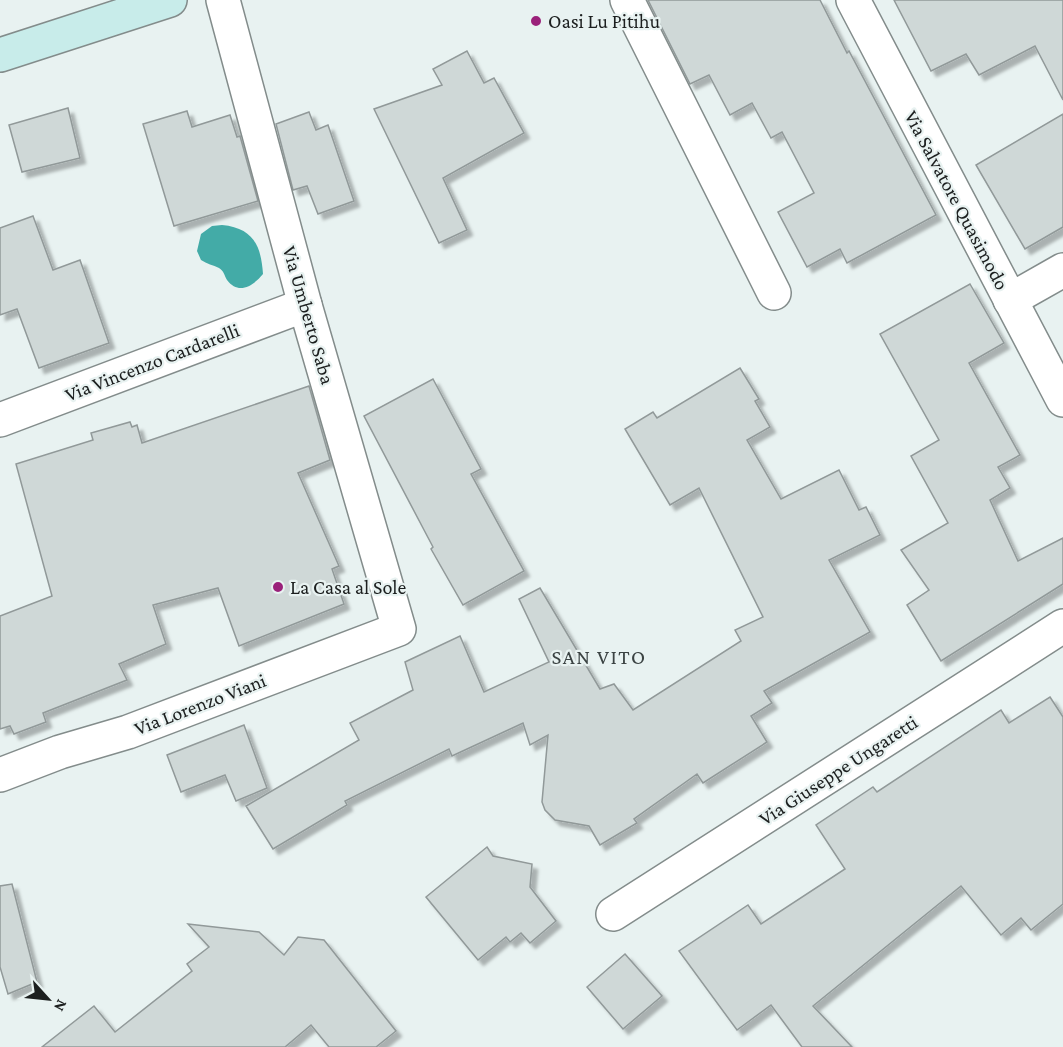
<svg xmlns="http://www.w3.org/2000/svg" width="1063" height="1047" font-family="'Crimson Pro',serif">
  <defs>
    <filter id="shadow"><feDropShadow dx="5.5" dy="5.5" stdDeviation="1.5" flood-color="#0004"/></filter>
  </defs>
  <rect width="100%" height="100%" fill="#e8f2f1"/>
  <!-- water -->
  <path fill="#43aba7" d="M 222,225 C 253,228 261,245 263,274 C 254,285 239,296 227,280 C 224,275 224,271 219,268 C 213,265 207,264 201,260 L 197,251 L 201,234 L 212,226 Z"/>
  <!-- building -->
  <g fill="#cfd8d7" stroke="#919999" stroke-width="1.5" filter="url(#shadow)">
    <path d="M 648,0 L 820,0 L 847,53 L 849,51 L 936,215 L 847,263 L 840,249 L 807,267 L 778,212 L 814,193 L 782,132 L 771,138 L 752,103 L 730,115 L 709,75 L 690,84 Z"/>
    <path d="M 894,0 L 1063,0 L 1063,100 L 1035,46 L 979,75 L 966,54 L 931,71 Z"/>
    <path d="M 467,51 L 484,83 L 494,78 L 524,133 L 443,178 L 467,230 L 439,243 L 374,109 L 442,85 L 433,69 Z"/>
    <path d="M 68,108 L 80,158 L 22,172 L 9,125 Z"/>
    <path d="M 187,111 L 192,127 L 230,115 L 237,137 L 240,136 L 258,201 L 174,226 L 143,124 Z"/>
    <path d="M 309,112 L 316,130 L 328,125 L 354,201 L 318,214 L 307,186 L 293,190 L 276,124 Z"/>
    <path d="M 1063,114 L 1063,227 L 1025,249 L 976,165 Z"/>
    <path d="M 33,216 L 53,270 L 80,260 L 109,343 L 39,368 L 17,309 L 0,315 L 0,228 Z"/>
    <path d="M 970,284 L 1004,343 L 969,363 L 1020,455 L 998,467 L 1010,488 L 990,500 L 1018,561 L 1063,538 L 1063,584 L 941,661 L 907,605 L 929,590 L 901,550 L 948,523 L 911,456 L 939,440 L 880,334 Z"/>
    <path d="M 740,368 L 759,399 L 755,401 L 770,427 L 747,440 L 781,499 L 839,470 L 859,510 L 866,507 L 880,535 L 829,560 L 870,632 L 764,691 L 772,703 L 751,716 L 767,742 L 703,783 L 697,774 L 634,819 L 637,823 L 600,845 L 589,826 L 555,820 L 545,810 L 542,802 L 548,735 L 530,745 L 523,723 L 452,756 L 449,749 L 345,801 L 347,805 L 273,849 L 246,806 L 359,740 L 350,723 L 413,690 L 405,662 L 460,636 L 484,692 L 549,662 L 519,599 L 540,588 L 600,689 L 614,684 L 633,710 L 741,641 L 735,630 L 763,617 L 699,488 L 670,505 L 625,429 L 653,412 L 657,418 Z"/>
    <path d="M 433,379 L 481,469 L 471,474 L 524,571 L 463,605 L 431,549 L 433,547 L 364,416 Z"/>
    <path d="M 309,386 L 330,460 L 298,473 L 339,566 L 332,569 L 344,604 L 239,646 L 218,588 L 153,605 L 166,644 L 119,664 L 127,680 L 43,713 L 46,722 L 14,734 L 10,726 L 0,729 L 0,616 L 52,596 L 16,464 L 93,440 L 91,433 L 130,422 L 132,427 L 137,425 L 142,443 Z"/>
    <path d="M 1050,697 L 1063,717 L 1063,904 L 1031,930 L 1021,918 L 1001,935 L 961,886 L 813,1006 L 852,1047 L 802,1047 L 771,1005 L 737,1030 L 679,951 L 748,905 L 761,924 L 845,869 L 816,825 L 873,787 L 877,792 L 1001,710 L 1009,723 Z"/>
    <path d="M 244,725 L 267,788 L 236,801 L 225,775 L 181,792 L 167,755 Z"/>
    <path d="M 487,847 L 493,856 L 532,864 L 530,887 L 556,921 L 530,943 L 521,933 L 510,942 L 506,937 L 478,960 L 426,897 Z"/>
    <path d="M 12,884 L 37,982 L 8,994 L 0,967 L 0,886 Z"/>
    <path d="M 188,924 L 259,932 L 284,955 L 298,937 L 324,940 L 396,1031 L 376,1047 L 329,1047 L 311,1025 L 285,1047 L 42,1047 L 94,1006 L 115,1032 L 192,971 L 187,964 L 209,947 Z"/>
    <path d="M 625,954 L 662,996 L 623,1029 L 587,987 Z"/>
  </g>
  <g fill="none" stroke-linecap="round" stroke-linejoin="round">
    <!-- street casing -->
    <g stroke="#838c8b" stroke-width="36">
      <g id="street">
        <path d="M 627,0 L 774,293"/>
        <path d="M 853,0 L 1063,400"/>
        <path d="M 1010,300 L 1063,270"/>
        <path d="M 0,420 L 305,305"/>
        <path d="M 0,775 L 60,752 L 128,732 L 399,629 L 305,305 L 223,0"/>
        <path d="M 613,914 L 1063,626"/>
      </g>
    </g>
    <!-- secondary casing -->
    <g stroke="#838c8b" stroke-width="36">
      <path id="secondary" d="M 0,55 L 170,0"/>
    </g>
    <!-- street -->
    <use href="#street" stroke="#fff" stroke-width="33"/>
    <!-- secondary -->
    <use href="#secondary" stroke="#c8ecea" stroke-width="33"/>
  </g>
  <!-- markers -->
  <g fill="#9a217a" stroke="#e8f2f1" stroke-width="2">
    <circle cx="536" cy="21" r="6"/>
    <circle cx="278" cy="587" r="6"/>
  </g>
  <g text-anchor="middle" stroke-width="4.5" stroke-linejoin="round" paint-order="stroke">
    <!-- poi labels -->
    <g font-size="20" fill="#1c1f1f" stroke="#e8f2f1" text-anchor="start">
      <text x="548" y="28">Oasi Lu Pitihu</text>
      <text x="290" y="594">La Casa al Sole</text>
    </g>
    <!-- street labels -->
    <g font-size="20" fill="#1c1f1f" stroke="#e8f2f1">
      <text transform="translate(957 200) rotate(62)" y="7">Via Salvatore Quasimodo</text>
      <text transform="translate(309 315) rotate(74)" y="7">Via Umberto Saba</text>
      <text transform="translate(152 362) rotate(-21)" y="7">Via Vincenzo Cardarelli</text>
      <text transform="translate(200 704) rotate(-21)" y="7">Via Lorenzo Viani</text>
      <text transform="translate(838 770) rotate(-33)" y="7">Via Giuseppe Ungaretti</text>
    </g>
    <!-- neighbourhood labels -->
    <g font-size="21" letter-spacing="1.5" fill="#3b4343" stroke="#e8f2f1">
      <text x="599" y="664">SAN VITO</text>
    </g>
  </g>
  <!-- north arrow -->
  <g transform="translate(48 999) rotate(117)" stroke="#e8f2f1" stroke-width="4.5" paint-order="stroke">
  <path d="M0-4.5L10 22L0 15L-10 22Z" fill="#1c1f1f"/>
  <text y="-9" font-size="16" font-weight="bold" text-anchor="middle" fill="#1c1f1f">N</text>
  </g>
</svg>
